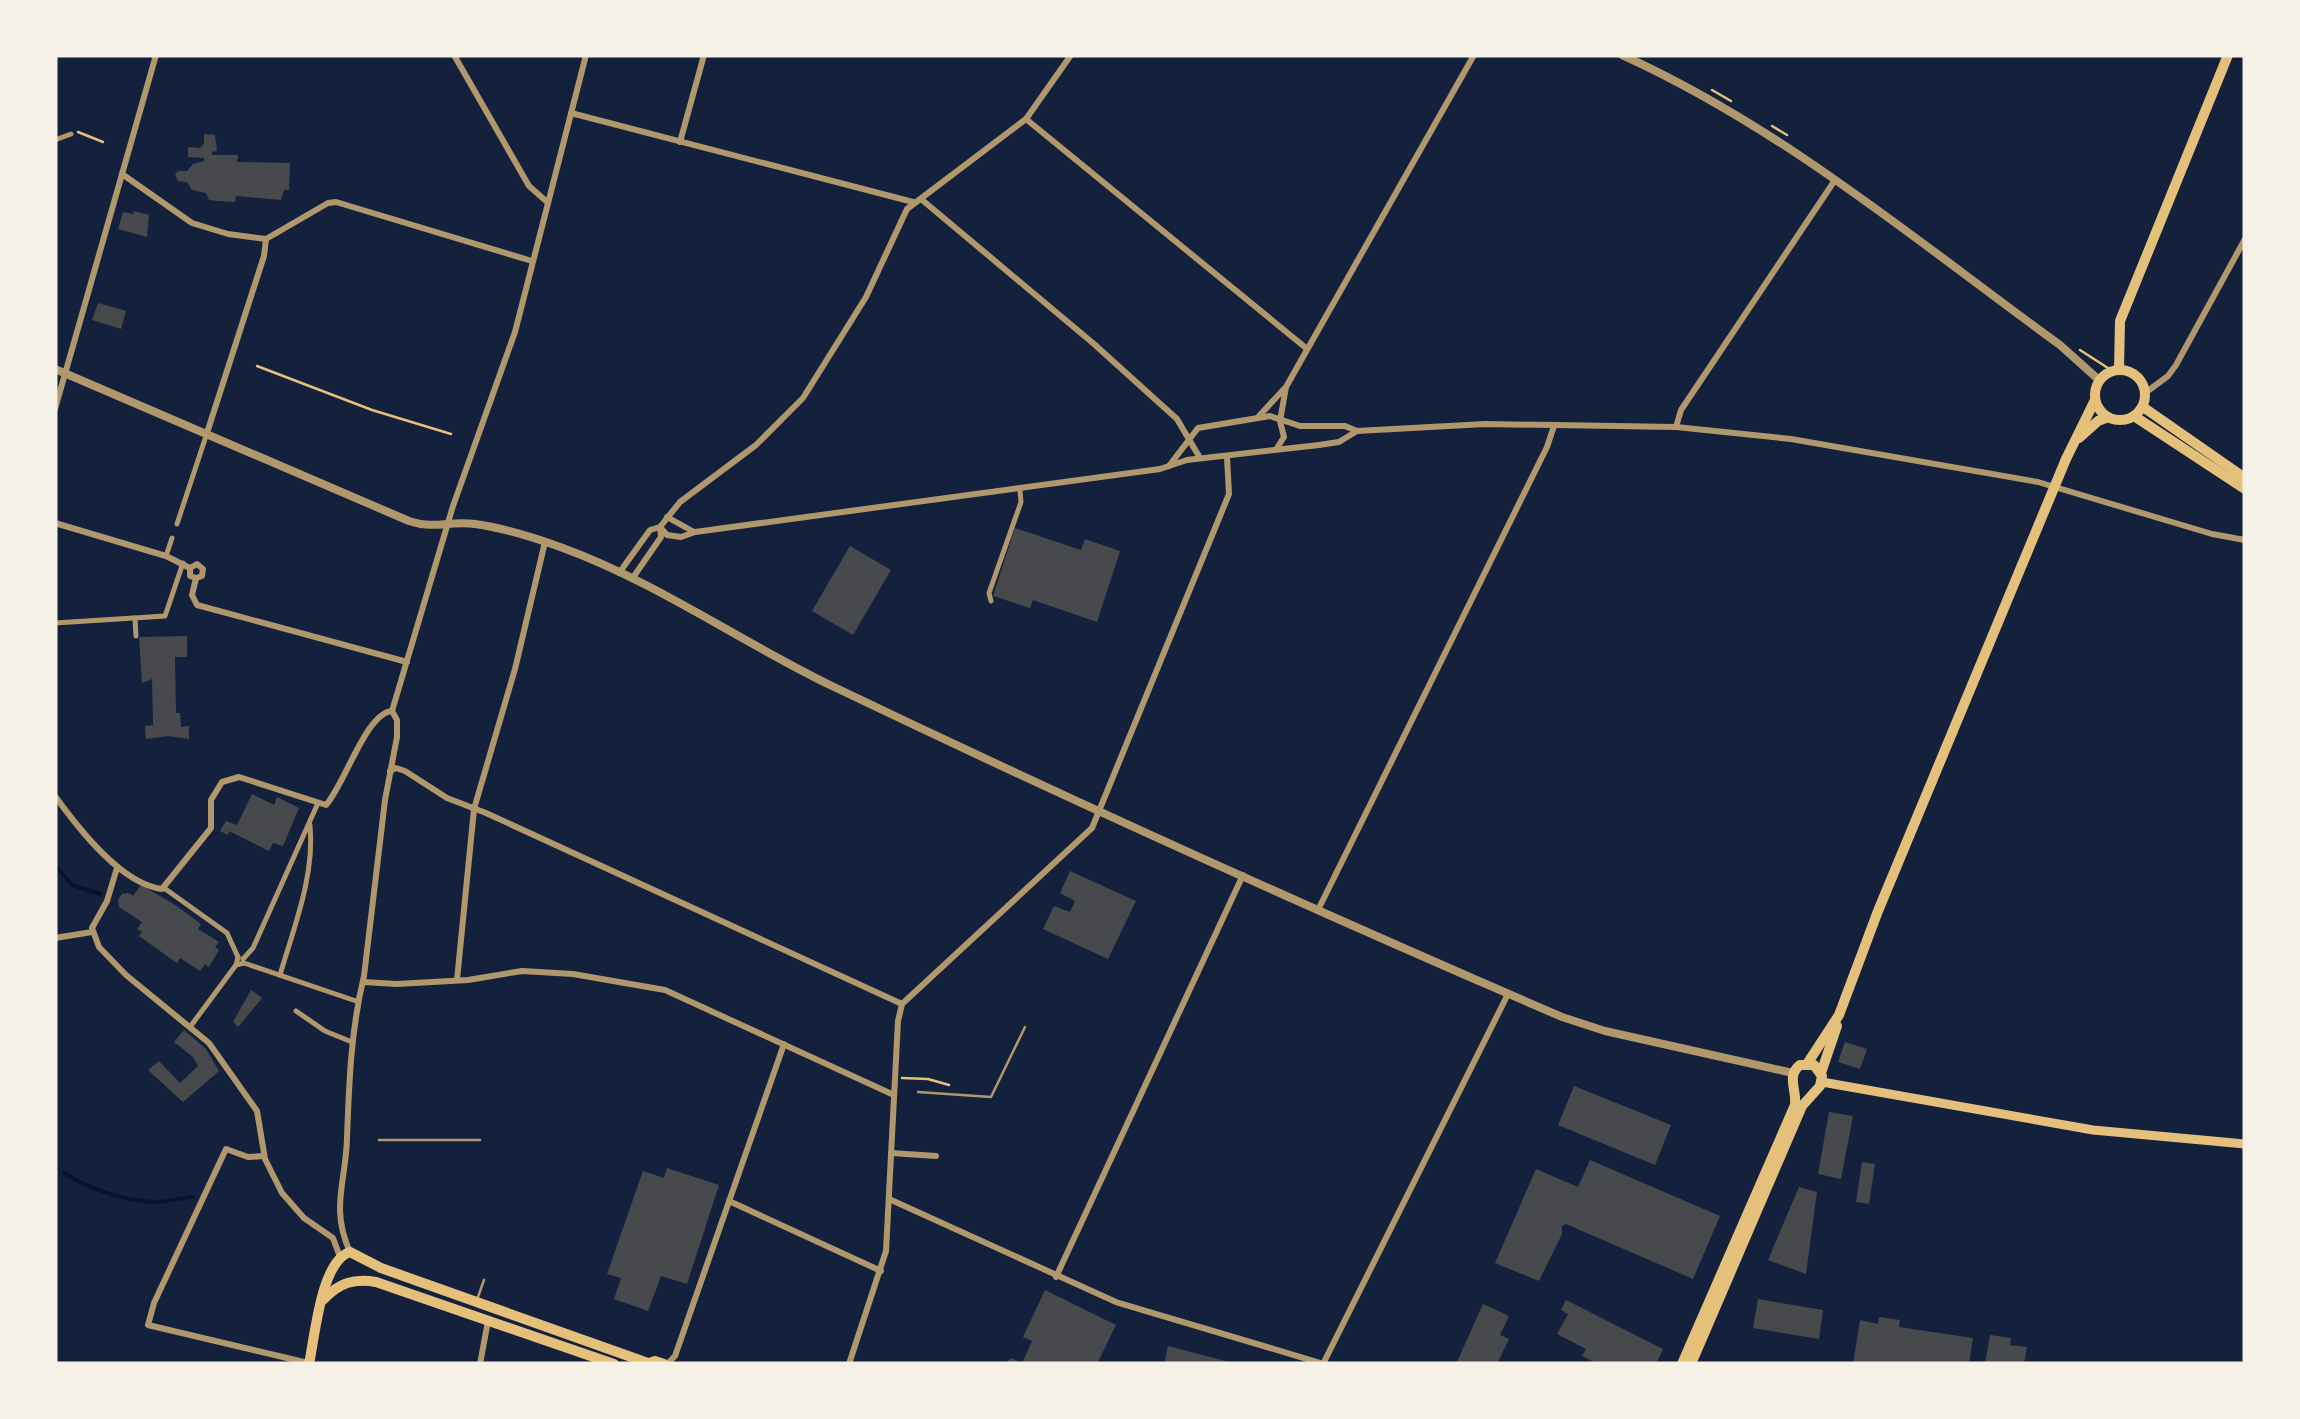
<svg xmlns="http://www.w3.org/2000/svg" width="2300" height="1419" font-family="Montserrat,sans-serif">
  <rect width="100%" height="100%" fill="#14213d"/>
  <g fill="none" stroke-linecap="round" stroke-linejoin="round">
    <!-- stream -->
    <g stroke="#0b132b" stroke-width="4">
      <path d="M 55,865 L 72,885 L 100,894"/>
      <path d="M 64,1173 C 92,1190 121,1200 154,1202 C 166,1203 180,1197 193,1197"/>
    </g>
  </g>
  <!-- building -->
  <g fill="#48494c">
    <path d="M 204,134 L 215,135 L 217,151 L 212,152 L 212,155 L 238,155 L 237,162 L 290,163 L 289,190 L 284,190 L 281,200 L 236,196 L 235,202 L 217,201 L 209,200 L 206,193 L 192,190 L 187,182 L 178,181 L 175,174 L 178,171 L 187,171 L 193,164 L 204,161 L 204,158 L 188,157 L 188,147 L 200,148 L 204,144 Z"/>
    <path d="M 134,211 L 149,215 L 147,237 L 118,229 L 123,212 L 133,214 Z"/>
    <path d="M 98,303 L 126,311 L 121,329 L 92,320 Z"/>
    <path d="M 1015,528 L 1081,550 L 1085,539 L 1120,551 L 1097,622 L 1033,600 L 1030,608 L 993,596 Z"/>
    <path d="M 850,546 L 891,570 L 853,635 L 812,611 Z"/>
    <path d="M 187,636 L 187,657 L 175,657 L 176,713 L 180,713 L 181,727 L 189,726 L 189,739 L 168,736 L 146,739 L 145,726 L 153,725 L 152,679 L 142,683 L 139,637 Z"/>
    <path d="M 252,794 L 274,805 L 277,797 L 299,808 L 283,846 L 273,843 L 269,851 L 229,831 L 228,835 L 220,831 L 226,821 L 237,825 Z"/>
    <path d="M 1070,871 L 1136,901 L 1108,959 L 1043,929 L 1054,906 L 1070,912 L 1075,901 L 1060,893 Z"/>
    <path d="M 141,885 L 177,906 L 201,924 L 198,929 L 219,942 L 215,947 L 219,950 L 209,967 L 205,964 L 200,971 L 180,958 L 177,963 L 139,936 L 142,932 L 137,929 L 142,922 L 119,907 L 118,900 L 122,894 L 128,893 L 133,896 Z"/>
    <path d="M 251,990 L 262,998 L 238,1027 L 233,1022 Z"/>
    <path d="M 184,1030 L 206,1049 L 219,1071 L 183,1102 L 148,1070 L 159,1061 L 180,1083 L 198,1066 L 193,1057 L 174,1042 Z"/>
    <path d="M 1845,1042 L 1867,1049 L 1860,1069 L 1838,1062 Z"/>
    <path d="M 1574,1086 L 1671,1125 L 1655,1165 L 1558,1125 Z"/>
    <path d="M 1829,1112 L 1853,1116 L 1841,1179 L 1818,1174 Z"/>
    <path d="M 1590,1160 L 1720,1216 L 1693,1279 L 1566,1224 L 1562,1226 L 1562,1234 L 1539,1281 L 1495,1263 L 1536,1169 L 1578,1187 Z"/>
    <path d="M 1862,1162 L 1875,1164 L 1869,1204 L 1856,1202 Z"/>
    <path d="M 667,1168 L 719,1185 L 687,1284 L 661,1276 L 648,1311 L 614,1299 L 621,1278 L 607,1274 L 643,1171 L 664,1178 Z"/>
    <path d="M 1799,1187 L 1817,1192 L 1806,1274 L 1768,1260 Z"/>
    <path d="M 1045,1290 L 1116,1325 L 1097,1364 L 1005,1364 L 1011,1358 L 1022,1363 L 1032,1341 L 1023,1337 Z"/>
    <path d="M 1758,1299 L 1823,1310 L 1819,1339 L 1753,1328 Z"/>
    <path d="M 1566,1300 L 1663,1349 L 1656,1364 L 1598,1364 L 1582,1356 L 1586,1349 L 1557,1334 L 1568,1314 L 1561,1310 Z"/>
    <path d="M 1483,1304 L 1509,1316 L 1500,1335 L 1509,1339 L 1497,1364 L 1456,1364 Z"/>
    <path d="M 1879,1317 L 1900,1320 L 1899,1327 L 1973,1338 L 1969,1364 L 1853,1364 L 1860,1320 L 1878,1324 Z"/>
    <path d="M 1990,1335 L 2011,1338 L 2010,1345 L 2027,1347 L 2024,1364 L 1985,1364 Z"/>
    <path d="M 1168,1346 L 1233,1363 L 1232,1364 L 1164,1364 Z"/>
  </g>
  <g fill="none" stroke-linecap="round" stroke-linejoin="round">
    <!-- path -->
    <g stroke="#e5c07b" stroke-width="2.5">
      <path d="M 1712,90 L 1731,101"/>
      <path d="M 1772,126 L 1787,135"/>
      <path d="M 78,132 L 103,142"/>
      <path d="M 2080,350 L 2111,370"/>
      <path d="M 257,366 L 372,410 L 451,434"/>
      <path d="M 902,1078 L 928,1079 L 949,1085"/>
    </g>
    <!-- service -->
    <g stroke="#b1986c" stroke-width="2.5">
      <path d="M 918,1092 L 991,1097 L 1025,1027"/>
      <path d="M 379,1140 L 480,1140"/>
      <path d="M 477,1300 L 484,1280"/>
    </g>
    <!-- pedestrian -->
    <g stroke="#b1986c" stroke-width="5">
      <path d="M 55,140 L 71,134"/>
      <path d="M 177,524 L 206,436"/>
      <path d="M 166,556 L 172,538"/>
      <path d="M 991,601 L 989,593 L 1021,502 L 1020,491"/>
      <path d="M 135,618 L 136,636"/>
      <path d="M 55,623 L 165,616 L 183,563"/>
      <path d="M 164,888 L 227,933 L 238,957"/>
      <path d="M 243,959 L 253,948 L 318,803"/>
      <path d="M 236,965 L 244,963 L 356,1001"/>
      <path d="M 280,975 C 294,927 315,875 310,825"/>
      <path d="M 296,1011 L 325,1031 L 352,1042"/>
      <path d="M 190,1027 L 236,965 L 238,957"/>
    </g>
    <!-- minor -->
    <g stroke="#b1986c" stroke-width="6">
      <path d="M 454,55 L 529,186 L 546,201"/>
      <path d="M 571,113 L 913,202"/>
      <path d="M 1026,119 L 1306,348"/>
      <path d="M 680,142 L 704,55"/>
      <path d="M 122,174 L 192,223 L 228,234 L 266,239 L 328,203 L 336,202 L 532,261"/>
      <path d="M 921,199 L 1094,344 L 1177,419 L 1200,458"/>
      <path d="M 2145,393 L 2168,376 L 2176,365 L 2245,239"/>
      <path d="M 55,409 L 156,55"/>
      <path d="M 1259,416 L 1284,389"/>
      <path d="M 1676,427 L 1681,410 L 1835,180"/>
      <path d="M 206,436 L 264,256 L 266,239"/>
      <path d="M 1277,448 L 1284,437 L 1280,421 L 1286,387 L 1474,55"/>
      <path d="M 1169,466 L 1198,428 L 1270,416 L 1300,426 L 1345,426 L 1357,431 L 1485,424 L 1676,427 L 1791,439 L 2038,482 L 2212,534 L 2245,540"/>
      <path d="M 667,517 L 694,532"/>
      <path d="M 55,523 L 166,556 L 190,568 L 190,576 L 196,578"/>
      <path d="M 660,527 L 667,535 L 681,537 L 695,532 L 1160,469 L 1187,460 L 1319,445 L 1339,442 L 1357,431"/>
      <path d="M 190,568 L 197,564 L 203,569 L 202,576 L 196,578 L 192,595 L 197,605 L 407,662"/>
      <path d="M 619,573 L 650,530 L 660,527"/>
      <path d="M 632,579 L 661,537 L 660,527 L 680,502 L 756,445 L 803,398 L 866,297 L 907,209 L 1026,119 L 1071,55"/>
      <path d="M 390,771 L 396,768 L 405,771 L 447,798 L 486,813 L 902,1004"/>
      <path d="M 55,796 C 78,828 121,884 162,889 L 211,828 L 211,800 L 222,782 L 239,777 L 326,805 C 345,784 366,713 392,711"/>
      <path d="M 117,868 L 107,901 L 92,928 L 99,947 L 126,975 L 209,1043 L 257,1111 L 265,1159 L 282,1193 L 304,1218 L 333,1238 L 340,1257"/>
      <path d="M 1318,910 L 1547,447 L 1554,426"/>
      <path d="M 55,938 L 92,932"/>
      <path d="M 457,980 L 474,809 L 515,669 L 545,542"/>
      <path d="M 363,982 L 397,984 L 468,980 L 522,971 L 573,974 L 665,990 L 894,1095"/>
      <path d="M 891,1153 L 936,1156"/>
      <path d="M 264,1156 L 248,1157 L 226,1149 L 154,1303 L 148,1325 L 308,1363"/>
      <path d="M 889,1199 L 1116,1302 L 1324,1364"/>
      <path d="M 729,1201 L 881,1271"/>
      <path d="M 350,1252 C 330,1208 346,1182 347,1138 C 349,1083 351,1029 364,976 L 385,800 L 397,737 L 397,720 L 392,711 L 453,506 L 515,332 L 586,55"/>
      <path d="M 1056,1277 L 1243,875"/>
      <path d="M 480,1364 L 488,1321"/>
      <path d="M 667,1364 L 675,1356 L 784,1044"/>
      <path d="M 849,1364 L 886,1251 L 898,1021 L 902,1004 L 1092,828 L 1229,494 L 1227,457"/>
      <path d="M 1323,1364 L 1508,994"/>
    </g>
    <!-- tertiary -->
    <g stroke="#b1986c" stroke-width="8">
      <path d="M 1622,55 C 1783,128 1918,242 2060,345 L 2099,380"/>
      <path d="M 55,369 L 409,521 C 435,530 449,520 475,524 C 504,528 536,538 563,548 C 658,583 741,642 832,686 C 1072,801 1316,911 1562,1017 L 1605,1031 L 1793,1073"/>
    </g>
    <!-- secondary -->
    <path stroke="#e5c07b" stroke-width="9" d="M 1822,1082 L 2093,1130 L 2245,1144"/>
    <!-- primary -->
    <g stroke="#e5c07b" stroke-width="10">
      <path d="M 2119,369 L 2120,321 L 2228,55"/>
      <circle cx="2120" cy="395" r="25"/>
      <path d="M 2143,407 L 2245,478"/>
      <path d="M 2134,416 L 2245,489"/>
      <path d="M 2079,438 L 2098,421 L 2108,417"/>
      <path d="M 1807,1064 L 1839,1015 L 1878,911 L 2066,459 L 2095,400"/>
      <path d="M 1821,1073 L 1837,1026"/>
      <path d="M 324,1299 C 339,1283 354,1278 376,1282 L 614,1364"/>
      <path d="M 309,1364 C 315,1336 321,1261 350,1252 L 381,1268 L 648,1363"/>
      <path d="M 647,1364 L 655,1361 L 664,1364"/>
      <path d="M 1682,1364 L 1795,1105 C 1797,1090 1786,1076 1800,1065 L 1814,1065 L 1822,1076 L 1820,1086 L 1802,1106 L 1691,1364"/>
    </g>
  </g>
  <!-- border -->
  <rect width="2300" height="1419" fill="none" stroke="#f6f1e7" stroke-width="115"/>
</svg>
